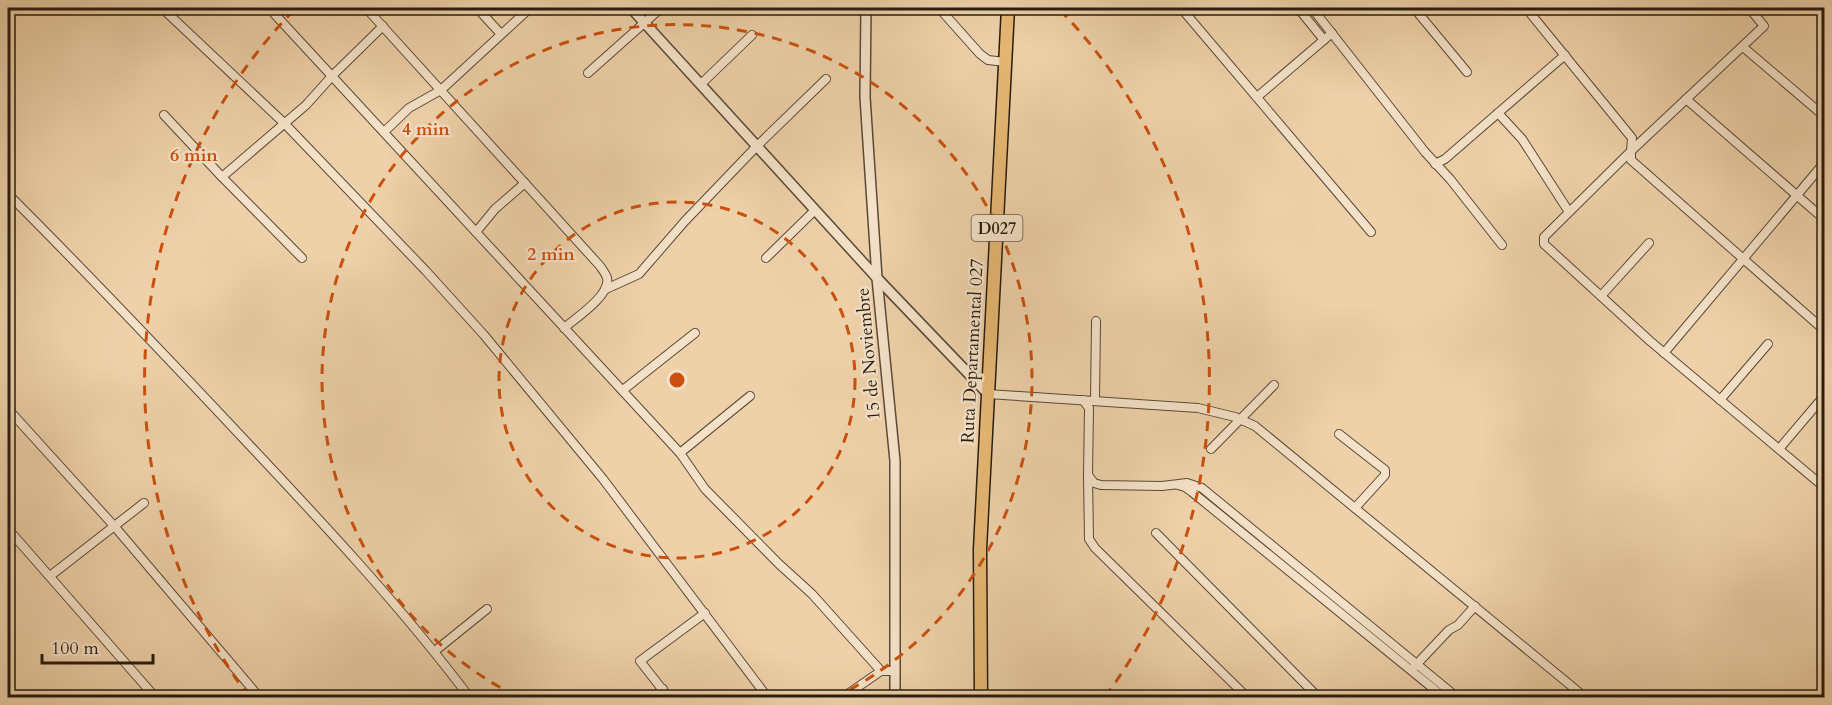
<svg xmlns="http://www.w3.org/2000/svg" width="1832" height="705" font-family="Cardo,serif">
  <rect width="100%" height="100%" fill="#eed1a9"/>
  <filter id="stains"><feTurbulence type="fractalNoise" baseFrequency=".00333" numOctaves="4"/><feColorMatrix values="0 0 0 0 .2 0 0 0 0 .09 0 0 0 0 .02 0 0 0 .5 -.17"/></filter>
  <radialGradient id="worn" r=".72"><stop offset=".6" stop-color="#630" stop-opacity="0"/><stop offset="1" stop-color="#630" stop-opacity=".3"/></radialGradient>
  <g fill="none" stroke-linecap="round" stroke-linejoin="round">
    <!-- minor casing -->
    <g stroke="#594937" stroke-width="10">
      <g id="minor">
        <path d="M 162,8 L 284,123 L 426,271 L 484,335 L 603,479 L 768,698"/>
        <path d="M 269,8 L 680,453 L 705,489 L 779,564 L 812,594 L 881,671 L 895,671"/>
        <path d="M 366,8 L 600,266 C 602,269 606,274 607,278 C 611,295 576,318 564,328"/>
        <path d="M 477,8 L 500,33"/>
        <path d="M 939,8 L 980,54 L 988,60 L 1005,62"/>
        <path d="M 1181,8 L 1371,232"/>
        <path d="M 1298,8 L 1324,40"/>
        <path d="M 1312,8 L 1425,152 L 1450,179 L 1502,245"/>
        <path d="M 1414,8 L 1467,72"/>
        <path d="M 1526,8 L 1632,138 L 1631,151 L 1544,237 L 1544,244 L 1650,341 L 1824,487"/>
        <path d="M 1749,8 L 1764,26 L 1631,151 L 1631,160 L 1824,330"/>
        <path d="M 1743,47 L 1824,116"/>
        <path d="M 588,73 L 661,8"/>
        <path d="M 701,84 L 752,35"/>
        <path d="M 1257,97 L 1332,33"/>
        <path d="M 1686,99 L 1824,219"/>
        <path d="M 1498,113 L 1522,139 L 1569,212"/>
        <path d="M 164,115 L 222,177 L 302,258"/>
        <path d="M 384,132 L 409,108 L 441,90 L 530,8"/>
        <path d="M 1435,164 L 1445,159 L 1565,55"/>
        <path d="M 222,177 L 306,105 L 332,76 L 383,26"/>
        <path d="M 8,194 C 87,273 164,354 240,435 C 320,520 400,605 470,698"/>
        <path d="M 476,232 L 495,209 L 525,183"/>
        <path d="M 766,258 L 815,210"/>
        <path d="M 606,289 L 639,274 L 685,221 L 757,146 L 826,79"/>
        <path d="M 1601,296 L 1649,243"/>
        <path d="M 1664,353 L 1824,163"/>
        <path d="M 623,390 L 695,333"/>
        <path d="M 988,394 L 1198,408 L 1235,417 L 1255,426 L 1586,698"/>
        <path d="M 1083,400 L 1089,408 L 1088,475 L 1094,483 L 1101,485 L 1162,486 L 1187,483 L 1202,488 L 1458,698"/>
        <path d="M 1720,400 L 1768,344"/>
        <path d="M 1095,401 L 1096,321"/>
        <path d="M 8,409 L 115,527 L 260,698"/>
        <path d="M 1339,434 L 1385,470 L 1385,475 L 1355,508"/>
        <path d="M 1211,449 L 1274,385"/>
        <path d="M 1779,449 L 1824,396"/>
        <path d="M 680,453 L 750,396"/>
        <path d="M 1088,477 L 1089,539 L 1095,548 L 1248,698"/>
        <path d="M 1178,485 L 1185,487 L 1192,492 L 1445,698"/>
        <path d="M 8,529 L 156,698"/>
        <path d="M 1156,533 L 1319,698"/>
        <path d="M 50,576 L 144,503"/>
        <path d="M 435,651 L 487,609"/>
        <path d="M 1414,667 L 1449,630 L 1458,625 L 1475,606"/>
        <path d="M 652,698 L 663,689"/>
        <path d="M 669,698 L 640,661 L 705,613"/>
        <path d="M 842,698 L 881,671"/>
      </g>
    </g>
    <!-- tertiary casing -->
    <g stroke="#594937" stroke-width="12">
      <g id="tertiary">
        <path d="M 631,8 L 877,278 L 988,394"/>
        <path d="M 866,8 L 865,97 L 877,278 L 895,461 L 895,698"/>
      </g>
    </g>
    <!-- primary casing -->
    <g stroke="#271c11" stroke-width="15">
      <path id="primary" d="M 981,698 L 980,549 L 1008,8"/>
    </g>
    <!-- minor -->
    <use href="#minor" stroke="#f4e1c7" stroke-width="8"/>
    <!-- tertiary -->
    <use href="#tertiary" stroke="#f4e1c7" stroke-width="9"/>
    <!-- primary -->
    <use href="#primary" stroke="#e7b874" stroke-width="12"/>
  </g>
  <!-- distance rings -->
  <g fill="none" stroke="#cb500d" stroke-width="3" stroke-dasharray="10 8">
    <circle cx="677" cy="380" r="178"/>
    <path d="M516 696A355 355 0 1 1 838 696"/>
    <path d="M249 697A533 533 0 0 1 294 10M1060 10A533 533 0 0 1 1105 697"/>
  </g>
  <g text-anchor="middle" stroke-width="4.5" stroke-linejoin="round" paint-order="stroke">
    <!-- shield labels -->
    <rect fill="#f4e1c7" stroke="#645748" stroke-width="1.5" x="971.5" y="215" width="51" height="26" rx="4.5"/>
    <g font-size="16" font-weight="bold" fill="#271c11">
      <text x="997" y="234">D027</text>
    </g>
    <!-- street labels -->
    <g font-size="18" fill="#271c11" stroke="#f4e1c7">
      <text transform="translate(972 351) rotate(-87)" y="6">Ruta Departamental 027</text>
      <text transform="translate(868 354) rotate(-95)" y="6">15 de Noviembre</text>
    </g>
  </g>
  <circle cx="677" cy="380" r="9" fill="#cb500d" stroke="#f4e1c7" stroke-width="3"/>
  <g font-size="18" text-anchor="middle" font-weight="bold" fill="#cb500d" stroke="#f4e1c7" stroke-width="4.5" stroke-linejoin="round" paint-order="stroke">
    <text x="426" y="135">4 min</text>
    <text x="194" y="161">6 min</text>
    <text x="551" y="260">2 min</text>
  </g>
  <!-- margin -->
  <rect width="1832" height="705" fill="none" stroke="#eed1a9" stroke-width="30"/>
  <rect x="9" y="9" width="1814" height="687" fill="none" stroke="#271c11" stroke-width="3"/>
  <rect x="15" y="15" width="1802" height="675" fill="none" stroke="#271c11" stroke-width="1.5"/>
  <!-- scale -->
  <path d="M42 654v9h111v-9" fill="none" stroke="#271c11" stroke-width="3"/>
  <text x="51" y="654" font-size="18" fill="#271c11" stroke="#f4e1c7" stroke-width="4.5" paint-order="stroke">100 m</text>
  <rect width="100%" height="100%" filter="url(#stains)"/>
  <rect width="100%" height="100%" fill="url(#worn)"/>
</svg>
